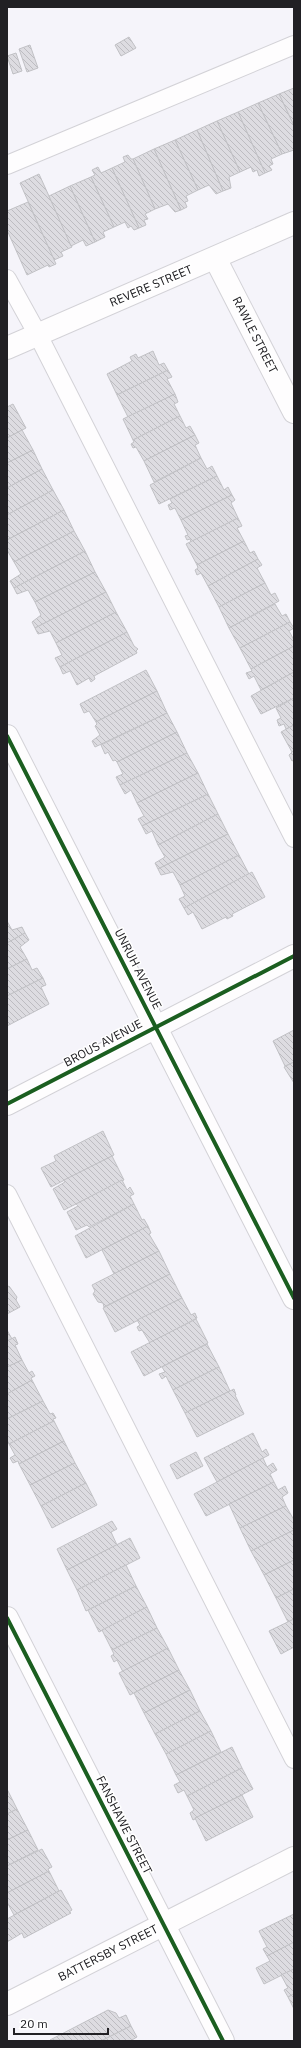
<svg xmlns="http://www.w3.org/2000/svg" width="301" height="2048" font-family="'IBM Plex Sans',sans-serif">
  <defs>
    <pattern id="building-back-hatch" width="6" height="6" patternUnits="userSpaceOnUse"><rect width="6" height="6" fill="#dddce1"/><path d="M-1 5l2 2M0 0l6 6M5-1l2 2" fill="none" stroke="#bdbcc1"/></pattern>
  </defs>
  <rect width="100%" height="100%" fill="#f5f4fa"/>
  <!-- building -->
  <g fill="url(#building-back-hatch)" stroke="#c1c1c5">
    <path d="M 129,37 L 136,48 L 121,56 L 115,45 Z"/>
    <path d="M 30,45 L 38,68 L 27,72 L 19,49 Z"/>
    <path d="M 16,53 L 22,71 L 13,74 L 7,56 Z"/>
    <path d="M 294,88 L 294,126 L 279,94 Z"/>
    <path d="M 279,94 L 294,126 L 294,150 L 282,154 L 258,103 Z"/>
    <path d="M 258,103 L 282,154 L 271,159 L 273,164 L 269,166 L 272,170 L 265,173 L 238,112 Z"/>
    <path d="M 238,112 L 265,173 L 259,176 L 257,170 L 253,172 L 251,167 L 240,172 L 217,121 Z"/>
    <path d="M 217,121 L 240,172 L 229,177 L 231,188 L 223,191 L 197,130 Z"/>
    <path d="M 197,130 L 223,191 L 216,194 L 209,185 L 198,190 L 175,140 Z"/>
    <path d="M 175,140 L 198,190 L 186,196 L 188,201 L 185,202 L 187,207 L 181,210 L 154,149 Z"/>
    <path d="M 154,149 L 181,210 L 175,212 L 168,204 L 155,209 L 133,159 Z"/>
    <path d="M 128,155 L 131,159 L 133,159 L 155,209 L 145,214 L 148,219 L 144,220 L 146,225 L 139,228 L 112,168 L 125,162 L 123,157 Z"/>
    <path d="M 98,167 L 101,173 L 112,168 L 139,228 L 134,230 L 131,226 L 128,228 L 125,222 L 114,227 L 91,177 L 95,175 L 92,170 Z"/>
    <path d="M 39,174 L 72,247 L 61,252 L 63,256 L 54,260 L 20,183 Z"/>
    <path d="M 91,177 L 114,227 L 103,232 L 105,237 L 95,242 L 70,186 Z"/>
    <path d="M 70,186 L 95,242 L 86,246 L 83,240 L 71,246 L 49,196 Z"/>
    <path d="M 28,202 L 56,264 L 49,267 L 48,265 L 27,275 L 7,230 L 7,211 Z"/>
    <path d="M 153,351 L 159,365 L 164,363 L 168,370 L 117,395 L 107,374 L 132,361 L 130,357 L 136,354 L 138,358 Z"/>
    <path d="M 168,370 L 172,377 L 167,379 L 175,394 L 128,417 L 117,395 Z"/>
    <path d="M 175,394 L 178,402 L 174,404 L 180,416 L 133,440 L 123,419 Z"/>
    <path d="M 13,404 L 26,428 L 7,438 L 7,407 Z"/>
    <path d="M 180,416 L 186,428 L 190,426 L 195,435 L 144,461 L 136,447 L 133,448 L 131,444 L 134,442 L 133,440 Z"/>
    <path d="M 22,430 L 33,450 L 7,463 L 7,438 Z"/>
    <path d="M 195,435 L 199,443 L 195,445 L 201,458 L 154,482 L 144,461 Z"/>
    <path d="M 33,450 L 42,469 L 7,488 L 7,463 Z"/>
    <path d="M 201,458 L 207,469 L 212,466 L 217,476 L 159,504 L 150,485 Z"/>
    <path d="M 42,469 L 53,490 L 7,515 L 7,488 Z"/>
    <path d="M 217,476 L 224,490 L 228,487 L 232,495 L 181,520 L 175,508 L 170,510 L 168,505 L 172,503 L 170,499 Z"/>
    <path d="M 53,490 L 64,510 L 7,540 L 7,515 Z"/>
    <path d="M 232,495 L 235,500 L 231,503 L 238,518 L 191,542 L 190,539 L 187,540 L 185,536 L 188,535 L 181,520 Z"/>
    <path d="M 64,510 L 74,531 L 14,562 L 7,550 L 7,540 Z"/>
    <path d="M 238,518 L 242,526 L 237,528 L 244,541 L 197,565 L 186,544 Z"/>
    <path d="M 74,531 L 85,551 L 14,588 L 10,581 L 21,574 L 14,562 Z"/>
    <path d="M 244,541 L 250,553 L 254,551 L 258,559 L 208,586 L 201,573 L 197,575 L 195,570 L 198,568 L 197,565 Z"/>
    <path d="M 85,551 L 95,572 L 35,602 L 28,590 L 17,594 L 14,588 Z"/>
    <path d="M 258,559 L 262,565 L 257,568 L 265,583 L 219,607 L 208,586 Z"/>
    <path d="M 95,572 L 106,592 L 35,628 L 32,622 L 41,615 L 35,602 Z"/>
    <path d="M 265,583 L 271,595 L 275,593 L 279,601 L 229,628 L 219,607 Z"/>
    <path d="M 106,592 L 116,612 L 56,643 L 50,631 L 38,634 L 35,628 Z"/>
    <path d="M 275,604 L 282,616 L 286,614 L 290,622 L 240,648 L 229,628 Z"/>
    <path d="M 116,612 L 127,632 L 60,667 L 55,658 L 62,655 L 56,643 Z"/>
    <path d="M 290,622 L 294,628 L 289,631 L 294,640 L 294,646 L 251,669 L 240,648 Z"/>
    <path d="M 127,632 L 134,646 L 138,649 L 136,651 L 137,653 L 94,676 L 95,679 L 91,682 L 89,678 L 77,685 L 70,671 L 63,674 L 60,667 Z"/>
    <path d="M 294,646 L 294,672 L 261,690 L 254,676 L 249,679 L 246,673 L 252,671 L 251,669 Z"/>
    <path d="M 146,670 L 157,691 L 96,722 L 89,711 L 84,713 L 80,704 Z"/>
    <path d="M 294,672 L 294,698 L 261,714 L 251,696 Z"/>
    <path d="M 157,691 L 167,713 L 95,747 L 92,741 L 100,735 L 95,726 L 97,724 L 96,722 Z"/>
    <path d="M 294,698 L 294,725 L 286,729 L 284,724 L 279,726 L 277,720 L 281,718 L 276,708 Z"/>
    <path d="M 167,713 L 177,732 L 117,762 L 115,760 L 113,761 L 108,752 L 105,754 L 101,745 Z"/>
    <path d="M 294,725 L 294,750 L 292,752 L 281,732 Z"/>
    <path d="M 177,732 L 187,753 L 120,785 L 116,777 L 123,774 L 117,762 Z"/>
    <path d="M 294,750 L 294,760 L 292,761 L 289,755 Z"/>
    <path d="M 187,753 L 198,773 L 137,803 L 131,790 L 125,794 L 120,785 Z"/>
    <path d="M 198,773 L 208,794 L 142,826 L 138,819 L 144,816 L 137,803 Z"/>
    <path d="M 208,794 L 218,814 L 158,845 L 152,831 L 146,834 L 142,826 Z"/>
    <path d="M 218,814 L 228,834 L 158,869 L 155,863 L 165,857 L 158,845 Z"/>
    <path d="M 228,834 L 239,855 L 180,885 L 173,872 L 161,875 L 158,869 Z"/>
    <path d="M 239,855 L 249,874 L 184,908 L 179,899 L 185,896 L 180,885 Z"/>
    <path d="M 252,872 L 265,897 L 232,914 L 233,916 L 227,919 L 226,917 L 202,929 L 193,912 L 188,915 L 184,908 Z"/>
    <path d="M 7,921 L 12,930 L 22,927 L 25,933 L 7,943 Z"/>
    <path d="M 25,933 L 29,940 L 20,947 L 27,959 L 7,969 L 7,943 Z"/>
    <path d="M 27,959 L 32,970 L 37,968 L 43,978 L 7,996 L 7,969 Z"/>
    <path d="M 43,978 L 46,985 L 41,987 L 49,1004 L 7,1026 L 7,996 Z"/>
    <path d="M 294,1030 L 294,1062 L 285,1066 L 273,1041 Z"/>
    <path d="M 294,1062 L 294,1083 L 284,1067 Z"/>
    <path d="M 103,1131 L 114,1155 L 51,1187 L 41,1168 L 56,1161 L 54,1156 Z"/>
    <path d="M 112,1156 L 124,1180 L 64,1210 L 53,1189 L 65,1182 L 64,1180 Z"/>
    <path d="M 122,1180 L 127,1190 L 130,1187 L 134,1194 L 130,1196 L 134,1204 L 89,1227 L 87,1225 L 76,1230 L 67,1212 L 78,1206 L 76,1204 Z"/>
    <path d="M 134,1204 L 142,1220 L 144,1219 L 148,1226 L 86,1258 L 75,1236 Z"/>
    <path d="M 148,1226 L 151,1233 L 149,1234 L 159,1251 L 114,1274 L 102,1250 Z"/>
    <path d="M 159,1251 L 170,1274 L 104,1307 L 103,1303 L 98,1302 L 93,1294 L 95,1291 L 92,1285 Z"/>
    <path d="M 170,1274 L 182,1298 L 115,1332 L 103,1308 Z"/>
    <path d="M 9,1286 L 17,1297 L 16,1300 L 20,1307 L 7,1314 L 7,1287 Z"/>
    <path d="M 182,1298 L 191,1315 L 195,1313 L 197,1318 L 150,1343 L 142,1330 L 139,1331 L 137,1327 L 140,1325 L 137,1320 Z"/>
    <path d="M 196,1319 L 208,1343 L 144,1376 L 131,1352 Z"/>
    <path d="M 7,1330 L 12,1339 L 7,1341 Z"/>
    <path d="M 15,1337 L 18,1344 L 15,1345 L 22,1360 L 7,1367 L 7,1341 Z"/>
    <path d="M 207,1344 L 219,1367 L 173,1390 L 166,1376 L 162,1379 L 159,1374 L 165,1372 L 162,1367 Z"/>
    <path d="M 22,1360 L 29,1373 L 32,1371 L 35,1376 L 31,1378 L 32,1380 L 7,1394 L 7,1367 Z"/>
    <path d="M 219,1367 L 230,1391 L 185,1413 L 173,1390 Z"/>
    <path d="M 32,1380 L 43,1401 L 7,1419 L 7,1394 Z"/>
    <path d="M 234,1389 L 236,1395 L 235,1395 L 244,1414 L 197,1437 L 185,1413 Z"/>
    <path d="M 43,1401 L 50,1414 L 53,1413 L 56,1418 L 53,1419 L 54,1421 L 9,1444 L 7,1440 L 7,1419 Z"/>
    <path d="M 54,1421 L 64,1441 L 19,1464 L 18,1461 L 13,1463 L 10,1458 L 15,1455 L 9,1444 Z"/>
    <path d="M 253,1433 L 262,1452 L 266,1449 L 269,1455 L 217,1482 L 204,1458 Z"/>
    <path d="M 64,1441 L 75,1463 L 30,1485 L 19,1464 Z"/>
    <path d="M 196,1452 L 203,1466 L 177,1479 L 170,1465 Z"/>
    <path d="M 263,1458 L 267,1467 L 273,1463 L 277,1470 L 270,1474 L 274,1482 L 206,1516 L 194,1494 Z"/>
    <path d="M 75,1463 L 86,1483 L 41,1506 L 30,1485 Z"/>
    <path d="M 274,1482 L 278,1490 L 285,1486 L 288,1493 L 282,1497 L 286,1506 L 240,1528 L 229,1504 Z"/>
    <path d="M 86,1483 L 97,1505 L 52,1528 L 41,1506 Z"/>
    <path d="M 286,1506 L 294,1520 L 294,1530 L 251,1551 L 240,1528 Z"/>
    <path d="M 112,1521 L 117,1529 L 111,1532 L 117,1545 L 67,1570 L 57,1549 Z"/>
    <path d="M 294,1530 L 294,1560 L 264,1575 L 251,1551 Z"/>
    <path d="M 130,1538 L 140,1558 L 77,1590 L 67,1570 Z"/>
    <path d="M 294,1560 L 294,1589 L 276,1598 L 264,1575 Z"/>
    <path d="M 126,1565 L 136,1586 L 86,1611 L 77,1590 Z"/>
    <path d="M 136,1586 L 147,1607 L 99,1632 L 88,1610 Z"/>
    <path d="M 294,1589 L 294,1619 L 288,1622 L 276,1598 Z"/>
    <path d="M 147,1607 L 157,1628 L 112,1650 L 102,1630 Z"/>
    <path d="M 294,1619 L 294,1647 L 281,1654 L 269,1631 Z"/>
    <path d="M 157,1628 L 168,1648 L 123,1672 L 117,1660 L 114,1662 L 111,1656 L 114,1654 L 112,1650 Z"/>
    <path d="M 168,1648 L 179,1670 L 130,1695 L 119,1673 Z"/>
    <path d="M 179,1670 L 190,1690 L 144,1713 L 134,1693 Z"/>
    <path d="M 190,1690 L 200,1711 L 155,1734 L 144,1713 Z"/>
    <path d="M 200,1711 L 211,1731 L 166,1754 L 155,1734 Z"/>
    <path d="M 211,1731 L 221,1752 L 176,1775 L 166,1754 Z"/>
    <path d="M 232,1747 L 242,1768 L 187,1796 L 184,1790 L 178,1793 L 174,1785 L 180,1782 L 176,1775 Z"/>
    <path d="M 242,1768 L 253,1789 L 193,1820 L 190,1813 L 194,1810 L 187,1796 Z"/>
    <path d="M 7,1789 L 17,1809 L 7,1814 Z"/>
    <path d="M 242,1795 L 253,1817 L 206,1841 L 195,1818 Z"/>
    <path d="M 17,1809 L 28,1830 L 7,1840 L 7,1814 Z"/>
    <path d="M 28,1830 L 38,1850 L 7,1866 L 7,1840 Z"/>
    <path d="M 42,1849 L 52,1867 L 48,1869 L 49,1871 L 7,1893 L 7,1866 Z"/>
    <path d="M 49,1871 L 59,1891 L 14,1915 L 7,1902 L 7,1893 Z"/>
    <path d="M 61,1890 L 72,1910 L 69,1912 L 71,1913 L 24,1938 L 22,1933 L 7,1942 L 7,1919 Z"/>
    <path d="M 294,1914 L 294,1942 L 267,1956 L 263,1949 L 267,1947 L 259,1931 Z"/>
    <path d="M 294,1942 L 294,1969 L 264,1984 L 256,1968 L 270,1961 L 267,1956 Z"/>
    <path d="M 294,1969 L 294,1994 L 288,1997 L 284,1990 L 288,1988 L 281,1975 Z"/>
    <path d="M 294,1994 L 294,2009 L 288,1997 Z"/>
    <path d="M 108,2010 L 116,2013 L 119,2018 L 126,2015 L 131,2026 L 101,2041 L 50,2040 Z"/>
    <path d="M 131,2026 L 137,2037 L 130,2041 L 101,2041 Z"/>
  </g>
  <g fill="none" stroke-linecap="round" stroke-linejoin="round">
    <!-- lane casing -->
    <g stroke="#d3d2d7" stroke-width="20">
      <g id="lane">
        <path d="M 7,165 L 294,45"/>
        <path d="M 7,279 L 38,335 L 294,838"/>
        <path d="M 7,1194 L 294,1759"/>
      </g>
    </g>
    <!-- street casing -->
    <g stroke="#d3d2d7" stroke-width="24">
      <g id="street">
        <path d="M 215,258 L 294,412"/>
        <path d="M 7,348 L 294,223"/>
        <path d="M 7,736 L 294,1298"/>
        <path d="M 7,1104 L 294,956"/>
        <path d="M 7,1618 L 223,2041"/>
        <path d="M 7,2004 L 294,1858"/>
      </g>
    </g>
    <!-- lane -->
    <use href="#lane" stroke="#fefdfe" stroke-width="18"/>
    <!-- street -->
    <use href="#street" stroke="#fefdfe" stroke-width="22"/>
    <!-- cycleway casing -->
    <g stroke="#fff" stroke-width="6">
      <g id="cycleway">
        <path d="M 7,736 L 294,1298"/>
        <path d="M 7,1104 L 294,956"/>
        <path d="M 7,1618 L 223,2041"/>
      </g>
    </g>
    <!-- cycleway -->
    <use href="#cycleway" stroke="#1b5e20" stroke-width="4"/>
  </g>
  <g text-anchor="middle" stroke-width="3" stroke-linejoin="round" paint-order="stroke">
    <!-- street labels -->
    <g font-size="12" fill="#212024" stroke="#fff">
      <text transform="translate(151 286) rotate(-23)" y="4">REVERE STREET</text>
      <text transform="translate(255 335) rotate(63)" y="4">RAWLE STREET</text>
      <text transform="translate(138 969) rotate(63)" y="4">UNRUH AVENUE</text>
      <text transform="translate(103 1043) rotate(-28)" y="4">BROUS AVENUE</text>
      <text transform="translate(124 1825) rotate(63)" y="4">FANSHAWE STREET</text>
      <text transform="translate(108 1953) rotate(-27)" y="4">BATTERSBY STREET</text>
    </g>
  </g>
  <!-- border -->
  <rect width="301" height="2048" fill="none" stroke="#212024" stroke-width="16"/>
  <!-- scale -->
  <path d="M14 2028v6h94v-6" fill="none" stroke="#212024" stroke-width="2"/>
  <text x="20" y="2028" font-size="12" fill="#212024" stroke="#ffffff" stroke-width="3" paint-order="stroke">20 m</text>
</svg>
